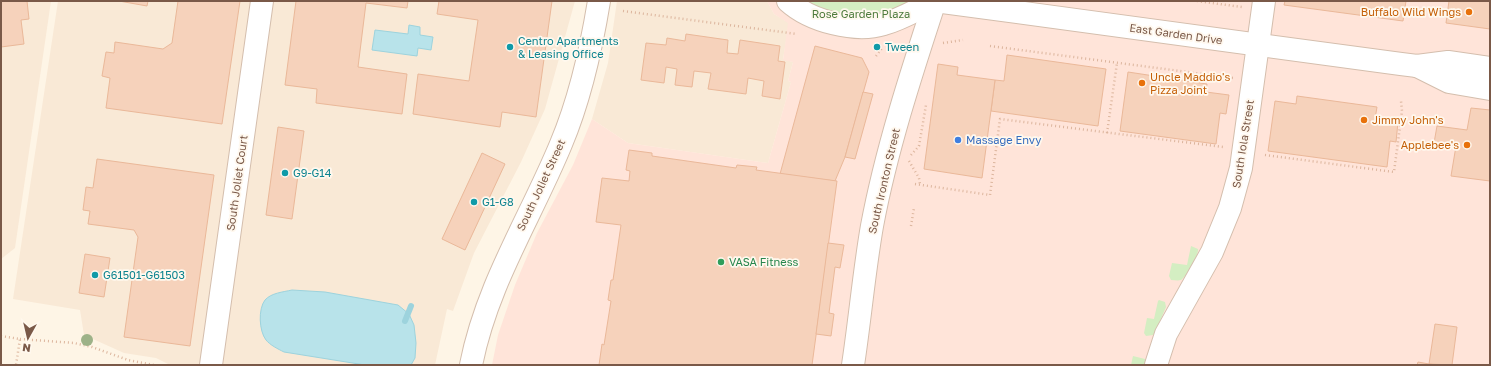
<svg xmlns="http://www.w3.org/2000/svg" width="1491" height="366" font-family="'Golos Text',sans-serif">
  <rect width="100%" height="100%" fill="#fef5e6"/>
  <!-- residential -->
  <g fill="#f9e9d6">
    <path d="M 1,1 L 51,1 L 15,248 L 1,259 Z"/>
    <path d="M 58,1 L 575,1 L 545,109 L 521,162 L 474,253 L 453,311 L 447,309 L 435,365 L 170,365 L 156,358 L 124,353 L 84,335 L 80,310 L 13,299 Z"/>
    <path d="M 617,1 L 767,1 L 774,14 L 789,23 L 783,59 L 793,62 L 788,81 L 791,82 L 768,163 L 628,143 L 592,119 L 608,63 Z"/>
  </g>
  <!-- commercial -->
  <path fill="#ffe4d9" d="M 767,1 L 1490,1 L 1490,365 L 492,365 L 498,335 L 515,285 L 537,233 L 573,165 L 592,119 L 628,143 L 768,163 L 791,82 L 788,81 L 793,62 L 783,60 L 788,23 L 774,14 Z"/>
  <!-- green -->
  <g fill="#d4eec2">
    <path d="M 788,1 L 935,1 L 877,25 Z"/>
    <path d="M 1191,246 L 1198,249 C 1199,255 1186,277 1181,280 C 1178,281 1174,280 1171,280 L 1169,276 L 1172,263 L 1187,265 Z"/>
    <path d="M 1159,300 L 1165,302 L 1166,307 L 1155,333 L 1153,335 L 1146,336 L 1144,333 L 1147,318 L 1154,319 L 1158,301 Z"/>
    <path d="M 1133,356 L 1145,359 L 1145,365 L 1131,365 Z"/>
  </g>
  <!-- water -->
  <g fill="#b8e3ea" stroke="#9dd3dd">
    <path d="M 409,25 L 420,27 L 420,35 L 433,37 L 431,50 L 418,48 L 417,56 L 372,50 L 375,30 L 408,34 Z"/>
    <path d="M 292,290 L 325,292 L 398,305 L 409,314 L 414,325 L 416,343 L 415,358 L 411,365 L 365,365 L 284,352 C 278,349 270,345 266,340 C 259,331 258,309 265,300 C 271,293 283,292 292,290 Z"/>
  </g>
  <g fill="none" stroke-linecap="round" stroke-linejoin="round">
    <!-- stream -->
    <path stroke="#9dd3dd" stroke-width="6" d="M 405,321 L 411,306"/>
  </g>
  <!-- building -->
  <g fill="#f6d2bb" stroke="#eab899">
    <path d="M 1,1 L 27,1 L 29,19 L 21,20 L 24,44 L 1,47 Z"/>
    <path d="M 119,1 L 148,1 L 147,6 Z"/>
    <path d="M 178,1 L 240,1 L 222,124 L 106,108 L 110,78 L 102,76 L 106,52 L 114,53 L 115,42 L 163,49 L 172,43 Z"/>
    <path d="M 296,1 L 408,1 L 407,8 L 366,3 L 358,67 L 407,74 L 402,114 L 316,103 L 317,89 L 285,85 Z"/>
    <path d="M 439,1 L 552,1 L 536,117 L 502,112 L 500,127 L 413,114 L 418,74 L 469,81 L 478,20 L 437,14 Z"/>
    <path d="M 1285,1 L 1406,1 L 1403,21 L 1284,5 Z"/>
    <path d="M 1449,1 L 1490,1 L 1490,29 L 1446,23 Z"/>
    <path d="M 686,34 L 728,40 L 727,53 L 738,54 L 740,40 L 780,46 L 778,61 L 785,62 L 780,99 L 762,96 L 764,81 L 748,78 L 746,94 L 708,89 L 711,73 L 694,71 L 692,87 L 675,85 L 677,69 L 666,67 L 664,83 L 641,80 L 646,43 L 666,45 L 667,38 L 685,41 Z"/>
    <path d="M 815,46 L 862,58 L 869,72 L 845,157 L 835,181 L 780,174 Z"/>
    <path d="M 1007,55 L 1106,69 L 1098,126 L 991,111 L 995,80 L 1004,81 Z"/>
    <path d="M 938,64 L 958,67 L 957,75 L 995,80 L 982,178 L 924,169 Z"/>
    <path d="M 1128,72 L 1207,84 L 1206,92 L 1229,95 L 1226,114 L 1220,113 L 1216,144 L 1120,131 Z"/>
    <path d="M 863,92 L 873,94 L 855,159 L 845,157 Z"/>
    <path d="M 1297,96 L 1377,107 L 1375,119 L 1398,122 L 1396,142 L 1390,141 L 1387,167 L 1268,151 L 1275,101 L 1296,104 Z"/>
    <path d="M 1471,108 L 1490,110 L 1490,181 L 1451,176 L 1456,146 L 1434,143 L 1437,126 L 1467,130 Z"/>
    <path d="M 278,127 L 304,131 L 292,219 L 266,215 Z"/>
    <path d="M 629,150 L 652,153 L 652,156 L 736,168 L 737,165 L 757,167 L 756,170 L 837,181 L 812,365 L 599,365 L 602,344 L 604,345 L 611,301 L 608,300 L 611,280 L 613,280 L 621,225 L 596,222 L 602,178 L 629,181 L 630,171 L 626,170 Z"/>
    <path d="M 482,153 L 505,164 L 465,250 L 442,239 Z"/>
    <path d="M 97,159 L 214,175 L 190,346 L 124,337 L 138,237 L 134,230 L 88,224 L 90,211 L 83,210 L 86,187 L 93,188 Z"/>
    <path d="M 828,243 L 844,245 L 840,268 L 835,267 L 829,313 L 834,314 L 831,336 L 816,334 Z"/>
    <path d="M 85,254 L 110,258 L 104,297 L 79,293 Z"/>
    <path d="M 1435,324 L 1457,327 L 1452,365 L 1429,364 Z"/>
    <path d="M 1418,362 L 1429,364 L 1436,365 L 1417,365 Z"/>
  </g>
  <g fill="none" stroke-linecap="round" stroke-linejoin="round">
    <!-- minor casing -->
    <g stroke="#d4bead" stroke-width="24">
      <g id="minor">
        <path d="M 788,1 C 810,21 855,33 884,24 C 902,19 918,9 935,1"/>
        <path d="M 935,1 L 1401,64 L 1417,66 L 1448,62 L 1490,68"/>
        <path d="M 1417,66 L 1449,82 L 1490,89"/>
        <path d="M 211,365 L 262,1"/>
        <path d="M 471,365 C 487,284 530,219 561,144 C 580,99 591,50 599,1"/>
        <path d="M 853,365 C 860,319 864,272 872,226 C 886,151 911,74 935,1"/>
        <path d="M 1156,365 L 1166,334 L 1212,252 L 1230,208 L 1241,168 L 1264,1"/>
      </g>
    </g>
    <!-- path -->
    <g stroke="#dcb59d" stroke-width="2.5" stroke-dasharray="1 3" stroke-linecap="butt">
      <path d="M 1197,1 L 1242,7"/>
      <path d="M 623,11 L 797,34"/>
      <path d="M 943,43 L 963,40"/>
      <path d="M 990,46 L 1233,78"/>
      <path d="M 876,56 L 883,47"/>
      <path d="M 1107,133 L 1117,63"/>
      <path d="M 911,155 L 919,146 L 926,105"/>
      <path d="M 1265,155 L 1394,172 L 1402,111 L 1401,101"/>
      <path d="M 909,161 L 919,178 L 920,185"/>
      <path d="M 915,184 L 990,195 L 1000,119 L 1223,147"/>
      <path d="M 911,226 L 914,208"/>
      <path d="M 1,336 L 20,339 L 16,365"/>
      <path d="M 20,339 L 74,343 L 92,347 L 128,360 L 154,365"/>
    </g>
    <!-- minor -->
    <use href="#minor" stroke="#fff" stroke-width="22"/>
  </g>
  <!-- trees -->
  <circle fill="#9db288" cx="87" cy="340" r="6"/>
  <!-- markers -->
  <g fill="#e8710a" stroke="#fff8ee" stroke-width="1.5">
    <circle cx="1469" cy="12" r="4"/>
    <circle cx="1142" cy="83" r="4"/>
    <circle cx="1364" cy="120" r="4"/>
    <circle cx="1467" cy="145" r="4"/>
  </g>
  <g fill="#0f9aa8" stroke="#fff8ee" stroke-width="1.5">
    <circle cx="510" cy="47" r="4"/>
    <circle cx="877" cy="47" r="4"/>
    <circle cx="285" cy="173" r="4"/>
    <circle cx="474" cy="202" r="4"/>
    <circle cx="95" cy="275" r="4"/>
  </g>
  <circle fill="#3f7fe0" stroke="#fff8ee" stroke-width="1.5" cx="958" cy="140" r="4"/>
  <circle fill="#2e9e5b" stroke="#fff8ee" stroke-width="1.5" cx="721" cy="262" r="4"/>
  <g text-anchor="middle" stroke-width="3.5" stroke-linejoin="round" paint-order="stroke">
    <!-- food labels -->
    <g font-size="11" fill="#c56008" stroke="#fff8ee" text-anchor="end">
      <text x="1461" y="16">Buffalo Wild Wings</text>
      <text x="1150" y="81" text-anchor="start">Uncle Maddio's<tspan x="1150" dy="13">Pizza Joint</tspan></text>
      <text x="1372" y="124" text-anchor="start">Jimmy John's</text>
      <text x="1459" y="149">Applebee's</text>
    </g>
    <!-- park labels -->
    <g font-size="11" fill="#4e7b3c" stroke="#fff8ee">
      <text x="861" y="18">Rose Garden Plaza</text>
    </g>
    <!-- street labels -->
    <g font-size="11" fill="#7a5948" stroke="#fff8ee">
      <text transform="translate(1176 34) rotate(8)" y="4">East Garden Drive</text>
      <text transform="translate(1243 144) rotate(-81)" y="4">South Iola Street</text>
      <text transform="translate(884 181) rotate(-77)" y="4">South Ironton Street</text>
      <text transform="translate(237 183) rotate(-82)" y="4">South Joliet Court</text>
      <text transform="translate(541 185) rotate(-65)" y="4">South Joliet Street</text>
    </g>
    <!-- culture labels -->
    <g font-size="11" fill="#0d838f" stroke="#fff8ee" text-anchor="start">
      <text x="518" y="45">Centro Apartments<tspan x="518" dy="13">&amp; Leasing Office</tspan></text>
      <text x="885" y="51">Tween</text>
      <text x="293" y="177">G9-G14</text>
      <text x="482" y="206">G1-G8</text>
      <text x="103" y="279">G61501-G61503</text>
    </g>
    <!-- shop labels -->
    <g font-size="11" fill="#366cbe" stroke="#fff8ee" text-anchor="start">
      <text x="966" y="144">Massage Envy</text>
    </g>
    <!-- leisure labels -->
    <g font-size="11" fill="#27864d" stroke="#fff8ee" text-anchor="start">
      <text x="729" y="266">VASA Fitness</text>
    </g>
  </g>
  <!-- border -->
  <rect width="1491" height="366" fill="none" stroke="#7a5948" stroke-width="4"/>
  <!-- north arrow -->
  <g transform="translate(28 338) rotate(188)" stroke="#fff8ee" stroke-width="3" paint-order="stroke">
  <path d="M0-3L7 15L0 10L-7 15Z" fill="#7a5948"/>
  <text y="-6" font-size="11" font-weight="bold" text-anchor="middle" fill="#7a5948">N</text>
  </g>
</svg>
